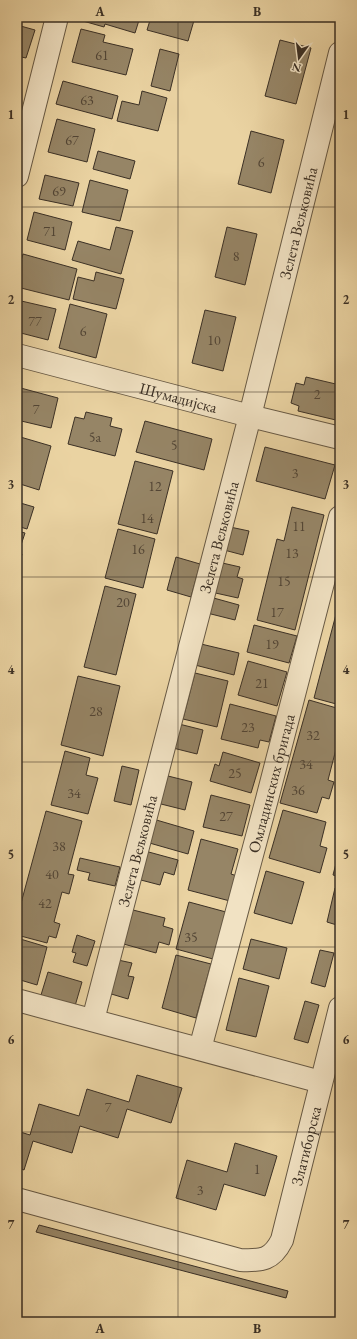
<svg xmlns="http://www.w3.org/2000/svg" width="357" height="1339" font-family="'EB Garamond',serif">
  <rect width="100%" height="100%" fill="#ead3a2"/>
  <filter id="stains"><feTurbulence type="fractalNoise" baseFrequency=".005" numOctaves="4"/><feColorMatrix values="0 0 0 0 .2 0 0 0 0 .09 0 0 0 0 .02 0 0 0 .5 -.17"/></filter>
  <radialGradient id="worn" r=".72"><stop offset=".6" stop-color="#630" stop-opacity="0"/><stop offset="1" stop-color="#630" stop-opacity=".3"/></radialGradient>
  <!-- building -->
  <g fill="#968566" stroke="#3b3025">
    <path d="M 84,17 L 140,17 L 135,33 L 105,24 L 104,27 L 83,21 Z"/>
    <path d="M 151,17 L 195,17 L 188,41 L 147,30 Z"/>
    <path d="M 17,25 L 35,30 L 26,58 L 17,56 Z"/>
    <path d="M 81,29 L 105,35 L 103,42 L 133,49 L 126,75 L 72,62 Z"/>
    <path d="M 280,40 L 311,48 L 296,104 L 265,96 Z"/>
    <path d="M 160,49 L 179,54 L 170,91 L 151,86 Z"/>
    <path d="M 63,81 L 118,96 L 112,119 L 56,104 Z"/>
    <path d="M 142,91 L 167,98 L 158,131 L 117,121 L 122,101 L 139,105 Z"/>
    <path d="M 57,119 L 95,129 L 87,162 L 48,152 Z"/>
    <path d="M 251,131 L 284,140 L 271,193 L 238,184 Z"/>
    <path d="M 98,151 L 135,161 L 130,179 L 93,169 Z"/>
    <path d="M 45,175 L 79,183 L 73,206 L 39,199 Z"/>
    <path d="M 90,180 L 128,190 L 120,221 L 82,212 Z"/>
    <path d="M 34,212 L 72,222 L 65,250 L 27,240 Z"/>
    <path d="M 116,227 L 133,231 L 121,274 L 72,260 L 78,241 L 110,250 Z"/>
    <path d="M 227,227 L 257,234 L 245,285 L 215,277 Z"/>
    <path d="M 23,254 L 77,269 L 69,300 L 17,287 L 17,275 Z"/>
    <path d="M 96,272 L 124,279 L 116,309 L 73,299 L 78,277 L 94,281 Z"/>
    <path d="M 17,300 L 56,309 L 48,340 L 17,332 Z"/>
    <path d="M 70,304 L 107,314 L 96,358 L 59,348 Z"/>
    <path d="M 205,310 L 236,317 L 223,371 L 192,363 Z"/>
    <path d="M 306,377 L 340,385 L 340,421 L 298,411 L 299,406 L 291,403 L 296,383 L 304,385 Z"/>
    <path d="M 17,387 L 58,398 L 51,428 L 17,420 Z"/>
    <path d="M 86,412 L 112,418 L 110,426 L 122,429 L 115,456 L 68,444 L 75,417 L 84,419 Z"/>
    <path d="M 145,421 L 212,439 L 204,470 L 136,452 Z"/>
    <path d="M 17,436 L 51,446 L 39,490 L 17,483 Z"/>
    <path d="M 265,447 L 335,465 L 325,499 L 256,481 Z"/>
    <path d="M 135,461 L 173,471 L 157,534 L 118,524 Z"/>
    <path d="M 17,502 L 34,507 L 27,529 L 17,526 Z"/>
    <path d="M 292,507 L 324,515 L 295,630 L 257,620 L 277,539 L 284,541 Z"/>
    <path d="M 230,527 L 249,531 L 243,555 L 224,550 Z"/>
    <path d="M 118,529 L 155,539 L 143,588 L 105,578 Z"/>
    <path d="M 17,531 L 25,533 L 20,548 L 17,547 Z"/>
    <path d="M 17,552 L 22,554 L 17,572 Z"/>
    <path d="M 176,557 L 200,564 L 191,597 L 167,590 Z"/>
    <path d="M 218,562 L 240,567 L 237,577 L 243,579 L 238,598 L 211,592 Z"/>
    <path d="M 105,586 L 136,594 L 116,675 L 84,667 Z"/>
    <path d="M 210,597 L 239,605 L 235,620 L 207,613 Z"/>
    <path d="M 340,599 L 340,705 L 314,698 Z"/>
    <path d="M 254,625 L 297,636 L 289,663 L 247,652 Z"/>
    <path d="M 201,644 L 239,653 L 234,675 L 195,665 Z"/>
    <path d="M 248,661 L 287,672 L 277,706 L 238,695 Z"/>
    <path d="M 195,673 L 228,681 L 217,727 L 183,719 Z"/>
    <path d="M 78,676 L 120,686 L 103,756 L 61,745 Z"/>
    <path d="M 309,700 L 340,709 L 340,734 L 328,780 L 334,782 L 329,799 L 322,797 L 317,813 L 280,803 Z"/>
    <path d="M 230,704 L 276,716 L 269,742 L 260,740 L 258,748 L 221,739 Z"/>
    <path d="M 179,724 L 203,730 L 197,754 L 173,748 Z"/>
    <path d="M 65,751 L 90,758 L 86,775 L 98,778 L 88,814 L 51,805 Z"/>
    <path d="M 223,752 L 260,763 L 251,793 L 210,781 L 215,764 L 219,766 Z"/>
    <path d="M 122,766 L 139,770 L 131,805 L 114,801 Z"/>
    <path d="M 164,775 L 192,782 L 185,810 L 157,803 Z"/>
    <path d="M 211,795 L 250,805 L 242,836 L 203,827 Z"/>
    <path d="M 283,810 L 326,822 L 320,846 L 327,848 L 320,873 L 269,858 Z"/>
    <path d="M 46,811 L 82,821 L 68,874 L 74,875 L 69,894 L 62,892 L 54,922 L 60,924 L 56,938 L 49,936 L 47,943 L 17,935 L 17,918 Z"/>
    <path d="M 153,819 L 194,831 L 188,854 L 146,842 Z"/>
    <path d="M 201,839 L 238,849 L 231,874 L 237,876 L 230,901 L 188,890 Z"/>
    <path d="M 340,848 L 340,877 L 333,875 Z"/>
    <path d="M 145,851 L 178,860 L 174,875 L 164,872 L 160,885 L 137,879 Z"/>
    <path d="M 80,858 L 120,867 L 115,886 L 88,880 L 90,873 L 77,870 Z"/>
    <path d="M 266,871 L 304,882 L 292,924 L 254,913 Z"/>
    <path d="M 335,888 L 340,890 L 340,926 L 327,922 Z"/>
    <path d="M 189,902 L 226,912 L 213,959 L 176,949 Z"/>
    <path d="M 129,909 L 165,918 L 163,926 L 173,929 L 169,945 L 159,942 L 156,953 L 120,943 Z"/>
    <path d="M 77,935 L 95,941 L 87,966 L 73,962 L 76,953 L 72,952 Z"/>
    <path d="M 17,938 L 47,947 L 37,985 L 17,979 Z"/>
    <path d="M 251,939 L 287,948 L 279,979 L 243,969 Z"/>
    <path d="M 320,950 L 334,953 L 325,987 L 311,983 Z"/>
    <path d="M 176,955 L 211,964 L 196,1018 L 162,1008 Z"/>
    <path d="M 118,960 L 132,963 L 128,976 L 134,977 L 128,999 L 108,993 Z"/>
    <path d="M 48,972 L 82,982 L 75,1006 L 41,995 Z"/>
    <path d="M 239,978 L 269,986 L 256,1037 L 226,1030 Z"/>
    <path d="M 305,1001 L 319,1005 L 308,1043 L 294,1039 Z"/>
    <path d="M 137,1075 L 182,1088 L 171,1123 L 127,1109 L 118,1138 L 80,1126 L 72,1153 L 33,1141 L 24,1170 L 17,1167 L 17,1131 L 30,1135 L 39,1104 L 79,1116 L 87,1089 L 129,1102 Z"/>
    <path d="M 235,1143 L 277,1156 L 265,1196 L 224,1184 L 216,1210 L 176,1198 L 187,1160 L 227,1172 Z"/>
    <path d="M 39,1225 L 288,1291 L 286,1298 L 36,1232 Z"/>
  </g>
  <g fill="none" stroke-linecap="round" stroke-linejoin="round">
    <!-- minor casing -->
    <g stroke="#675944" stroke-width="24">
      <g id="minor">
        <path d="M 17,176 L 57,17"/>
        <path id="s1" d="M 17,355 L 250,416 L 340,438"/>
        <path d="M 17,1000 L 321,1082"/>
        <path id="s2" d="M 93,1020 L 250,416 L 340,53"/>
        <path id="s3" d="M 200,1049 L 267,799 L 340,517"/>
        <path id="s4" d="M 17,1199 L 240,1260 C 262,1261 272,1260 282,1240 L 340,1008"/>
      </g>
    </g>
    <!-- minor -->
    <use href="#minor" stroke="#f1e2c3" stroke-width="22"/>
  </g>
  <!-- grid -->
  <path fill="none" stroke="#3b3025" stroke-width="1" stroke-opacity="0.55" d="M 178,17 L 178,1322M 17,207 L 340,207M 17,392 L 340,392M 17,577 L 340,577M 17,762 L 340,762M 17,947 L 340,947M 17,1132 L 340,1132"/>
  <g text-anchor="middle" stroke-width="3" stroke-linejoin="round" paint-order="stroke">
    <!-- number labels -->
    <g font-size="14" fill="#524535">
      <text x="102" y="60">61</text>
      <text x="87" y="105">63</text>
      <text x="72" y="145">67</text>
      <text x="261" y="167">6</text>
      <text x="59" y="196">69</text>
      <text x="50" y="236">71</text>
      <text x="236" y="261">8</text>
      <text x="35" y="326">77</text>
      <text x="83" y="336">6</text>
      <text x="214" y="345">10</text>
      <text x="317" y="399">2</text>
      <text x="36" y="414">7</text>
      <text x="95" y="442">5a</text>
      <text x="174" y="450">5</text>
      <text x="295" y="478">3</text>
      <text x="155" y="491">12</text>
      <text x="147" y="523">14</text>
      <text x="299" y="531">11</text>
      <text x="138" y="554">16</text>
      <text x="292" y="558">13</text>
      <text x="284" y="586">15</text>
      <text x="123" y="607">20</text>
      <text x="277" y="617">17</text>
      <text x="272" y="649">19</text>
      <text x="262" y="688">21</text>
      <text x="96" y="716">28</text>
      <text x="248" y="732">23</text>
      <text x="313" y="740">32</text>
      <text x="306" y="769">34</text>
      <text x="235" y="778">25</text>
      <text x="298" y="795">36</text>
      <text x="74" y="798">34</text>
      <text x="226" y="821">27</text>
      <text x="59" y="851">38</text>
      <text x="52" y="879">40</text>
      <text x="45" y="908">42</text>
      <text x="191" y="942">35</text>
      <text x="108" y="1112">7</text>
      <text x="257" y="1174">1</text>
      <text x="200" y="1195">3</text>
    </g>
    <!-- street labels -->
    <g font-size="16" fill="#3b3025" stroke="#f1e2c3">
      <text dy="6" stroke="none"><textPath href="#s2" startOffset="823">Зелета Вељковића</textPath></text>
      <text dy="6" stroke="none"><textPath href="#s1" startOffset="167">Шумадијска</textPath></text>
      <text dy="6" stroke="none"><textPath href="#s2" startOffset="499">Зелета Вељковића</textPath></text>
      <text dy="6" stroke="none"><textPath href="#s3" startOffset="275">Омладинских бригада</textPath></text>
      <text dy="6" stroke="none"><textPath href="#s2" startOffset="175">Зелета Вељковића</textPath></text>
      <text dy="6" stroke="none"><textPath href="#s4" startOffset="379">Златиборска</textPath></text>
    </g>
  </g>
  <!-- margin -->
  <rect width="357" height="1339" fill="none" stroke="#ead3a2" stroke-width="44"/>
  <!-- north arrow -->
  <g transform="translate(299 58) rotate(194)" stroke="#f1e2c3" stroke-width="3" paint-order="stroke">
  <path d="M0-3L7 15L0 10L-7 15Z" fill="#3b3025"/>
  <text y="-6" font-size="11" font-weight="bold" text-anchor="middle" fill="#3b3025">N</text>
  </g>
  <rect x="22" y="22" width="313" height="1295" fill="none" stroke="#3b3025" stroke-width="1.5"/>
  <g font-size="13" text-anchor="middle" font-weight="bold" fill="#3b3025">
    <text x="100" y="16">A</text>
    <text x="257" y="16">B</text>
    <text x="11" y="119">1</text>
    <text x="346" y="119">1</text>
    <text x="11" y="304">2</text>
    <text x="346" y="304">2</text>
    <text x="11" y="489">3</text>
    <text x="346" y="489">3</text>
    <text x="11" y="674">4</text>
    <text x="346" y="674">4</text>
    <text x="11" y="859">5</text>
    <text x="346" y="859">5</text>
    <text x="11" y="1044">6</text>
    <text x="346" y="1044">6</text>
    <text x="11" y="1229">7</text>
    <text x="346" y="1229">7</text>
    <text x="100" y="1333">A</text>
    <text x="257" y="1333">B</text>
  </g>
  <rect width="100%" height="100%" filter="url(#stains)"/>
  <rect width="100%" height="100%" fill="url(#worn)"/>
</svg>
